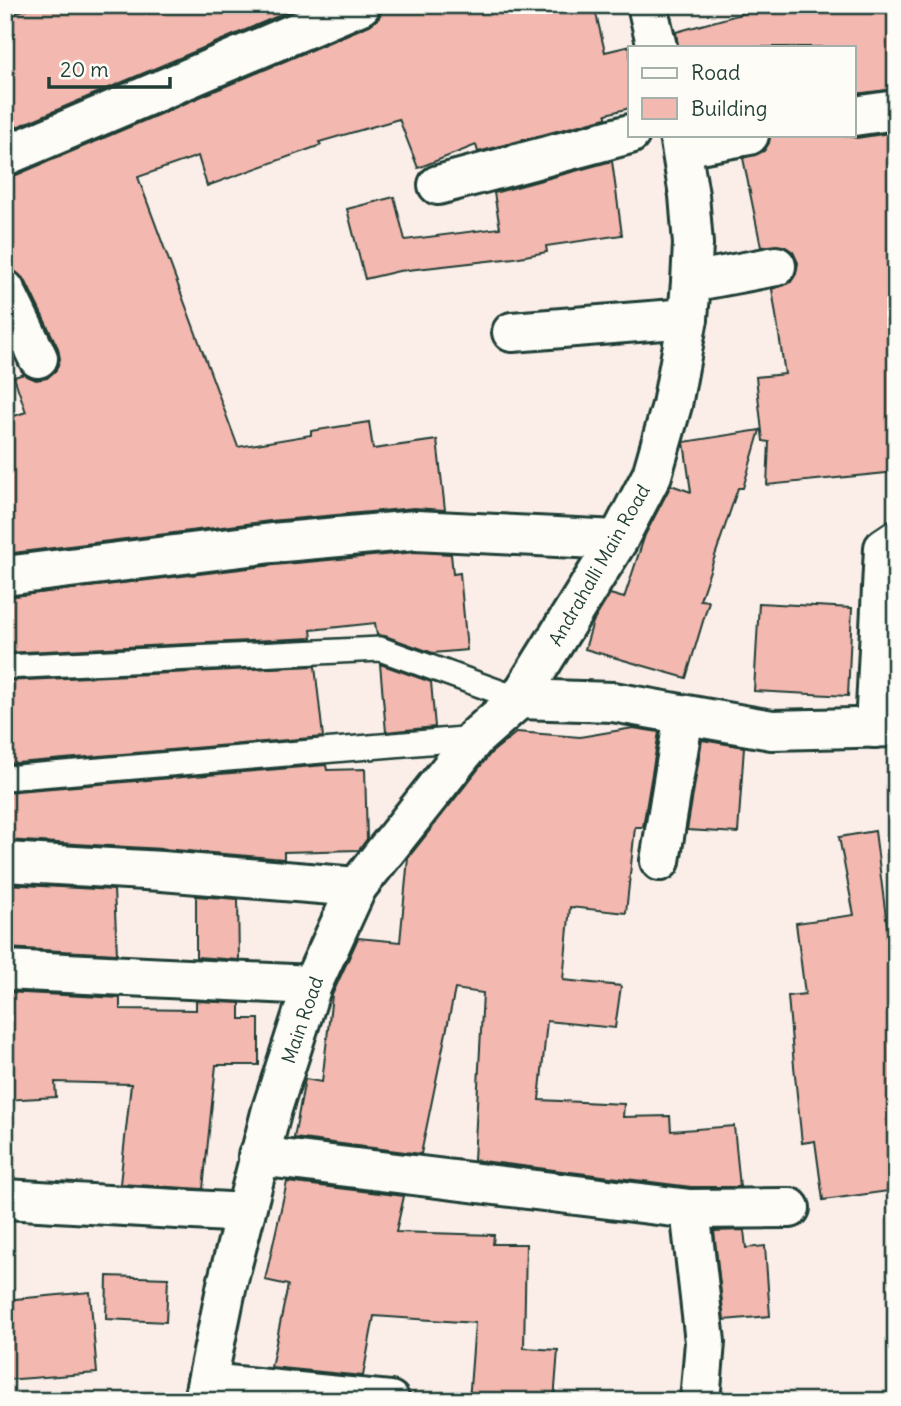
<svg xmlns="http://www.w3.org/2000/svg" width="901" height="1406" font-family="Delius,sans-serif">
  <rect width="100%" height="100%" fill="#fbeee9"/>
  <filter id="ink" filterUnits="userSpaceOnUse"><feTurbulence type="fractalNoise" baseFrequency=".0143" numOctaves="2"/><feDisplacementMap in="SourceGraphic" scale="14" xChannelSelector="R" yChannelSelector="G"/><feConvolveMatrix kernelMatrix="1 2 1 2 8 2 1 2 1" color-interpolation-filters="sRGB"/></filter>
  <g filter="url(#ink)">
    <!-- building -->
    <g fill="#f3b8af" stroke="#1f3d34" stroke-width="2">
      <path d="M 39,5 L 304,5 L 5,132 L 5,16 Z"/>
      <path d="M 382,5 L 594,5 L 605,52 L 630,46 L 630,108 L 606,114 L 606,118 L 478,152 L 476,145 L 418,168 L 399,119 L 319,142 L 321,145 L 207,186 L 198,156 L 138,177 L 238,447 L 311,435 L 311,431 L 369,422 L 373,449 L 437,440 L 445,510 L 414,508 L 270,521 L 5,554 L 5,419 L 26,412 L 14,377 L 24,374 L 36,380 L 47,378 L 56,370 L 60,359 L 58,348 L 25,280 L 14,271 L 5,247 L 5,177 L 14,176 L 370,25 L 379,18 Z"/>
      <path d="M 774,5 L 896,5 L 896,89 L 854,94 L 854,47 L 678,47 L 676,32 Z"/>
      <path d="M 896,132 L 896,472 L 767,485 L 769,442 L 763,441 L 756,377 L 785,374 L 772,289 L 791,282 L 796,274 L 798,263 L 793,252 L 784,246 L 761,247 L 743,158 L 764,151 L 769,143 L 770,135 L 844,135 L 857,138 Z"/>
      <path d="M 612,161 L 622,235 L 546,246 L 547,252 L 514,258 L 399,271 L 365,279 L 347,209 L 394,197 L 405,240 L 500,228 L 494,193 Z"/>
      <path d="M 760,430 L 743,488 L 738,488 L 700,600 L 709,601 L 686,678 L 585,649 L 593,622 L 610,594 L 624,598 L 645,535 L 671,485 L 691,492 L 684,442 Z"/>
      <path d="M 416,552 L 451,554 L 453,574 L 460,573 L 467,650 L 433,653 L 385,636 L 377,635 L 375,623 L 311,630 L 312,638 L 5,653 L 5,597 L 274,565 Z"/>
      <path d="M 759,603 L 852,608 L 848,696 L 754,691 Z"/>
      <path d="M 380,664 L 431,682 L 435,727 L 386,732 Z"/>
      <path d="M 315,666 L 323,737 L 5,764 L 5,681 Z"/>
      <path d="M 633,728 L 659,732 L 643,827 L 635,827 L 626,913 L 570,907 L 563,980 L 621,986 L 615,1028 L 547,1021 L 539,1100 L 624,1104 L 623,1117 L 670,1116 L 671,1131 L 734,1126 L 740,1187 L 691,1187 L 474,1160 L 483,993 L 455,989 L 421,1154 L 294,1138 L 305,1079 L 322,1082 L 332,995 L 358,938 L 400,942 L 408,858 L 491,753 L 517,732 L 580,737 Z"/>
      <path d="M 702,740 L 744,747 L 738,833 L 687,830 Z"/>
      <path d="M 326,765 L 327,770 L 365,769 L 367,839 L 359,850 L 284,852 L 284,859 L 163,849 L 5,840 L 5,792 Z"/>
      <path d="M 875,831 L 896,996 L 896,1190 L 823,1200 L 815,1141 L 802,1143 L 794,1066 L 788,996 L 805,994 L 796,923 L 854,915 L 839,837 Z"/>
      <path d="M 5,884 L 114,890 L 117,954 L 5,948 Z"/>
      <path d="M 196,896 L 238,899 L 239,960 L 196,957 Z"/>
      <path d="M 5,992 L 120,998 L 120,1009 L 196,1010 L 196,1001 L 240,1003 L 240,1019 L 259,1019 L 259,1065 L 216,1065 L 203,1189 L 120,1184 L 131,1084 L 55,1082 L 56,1097 L 5,1100 Z"/>
      <path d="M 287,1182 L 404,1196 L 396,1232 L 494,1235 L 493,1244 L 526,1244 L 524,1348 L 558,1350 L 554,1401 L 469,1401 L 475,1323 L 374,1316 L 363,1376 L 271,1367 L 288,1285 L 265,1280 Z"/>
      <path d="M 744,1230 L 746,1248 L 765,1246 L 770,1316 L 724,1320 L 714,1231 Z"/>
      <path d="M 107,1276 L 168,1278 L 166,1322 L 106,1319 Z"/>
      <path d="M 90,1292 L 97,1373 L 5,1380 L 5,1300 Z"/>
    </g>
    <g fill="none" stroke-linecap="round" stroke-linejoin="round">
      <!-- service casing -->
      <g stroke="#1f3d34" stroke-width="28">
        <g id="service">
          <path d="M 5,667 L 380,649 L 519,699"/>
          <path d="M 5,778 L 475,738"/>
        </g>
      </g>
      <!-- minor casing -->
      <g stroke="#1f3d34" stroke-width="44">
        <g id="minor">
          <path d="M 854,116 L 896,110"/>
          <path d="M 682,147 L 749,135"/>
          <path d="M 438,185 L 630,134"/>
          <path d="M 691,282 L 776,266"/>
          <path d="M 5,290 L 38,358"/>
          <path d="M 512,332 L 688,318"/>
          <path d="M 5,576 L 272,543 L 416,530 L 618,540"/>
          <path d="M 875,728 L 884,548 L 896,540"/>
          <path d="M 660,861 L 684,715"/>
          <path d="M 5,862 L 162,871 L 357,887"/>
          <path d="M 5,970 L 312,985"/>
          <path d="M 258,1156 L 690,1209 L 790,1208"/>
          <path d="M 5,1199 L 245,1213"/>
          <path d="M 690,1209 L 705,1342 L 700,1401"/>
          <path d="M 207,1383 L 390,1401"/>
        </g>
      </g>
      <!-- tertiary casing -->
      <g stroke="#1f3d34" stroke-width="44">
        <path id="tertiary" d="M 519,699 L 613,702 L 772,730 L 896,727"/>
      </g>
      <!-- secondary casing -->
      <g stroke="#1f3d34" stroke-width="44">
        <g id="secondary">
          <path d="M 647,5 L 657,47"/>
          <path d="M 5,156 L 361,5"/>
          <path d="M 203,1401 L 227,1284 L 272,1109 L 312,985 L 357,887 L 475,738 L 519,699 L 618,540 L 652,475 L 672,405 L 688,318 L 691,282 L 693,244 L 689,195 L 679,135"/>
        </g>
      </g>
      <!-- service -->
      <use href="#service" stroke="#fdfcf7" stroke-width="23"/>
      <!-- minor -->
      <use href="#minor" stroke="#fdfcf7" stroke-width="38"/>
      <!-- tertiary -->
      <use href="#tertiary" stroke="#fdfcf7" stroke-width="38"/>
      <!-- secondary -->
      <use href="#secondary" stroke="#fdfcf7" stroke-width="38"/>
    </g>
  </g>
  <g text-anchor="middle" stroke-width="7" stroke-linejoin="round" paint-order="stroke">
    <!-- street labels -->
    <g font-size="19" fill="#1f3d34" stroke="#fdfcf7">
      <text transform="translate(599 565) rotate(-60)" y="7">Andrahalli Main Road</text>
      <text transform="translate(302 1020) rotate(-71)" y="7">Main Road</text>
    </g>
  </g>
  <!-- margin -->
  <rect width="901" height="1406" fill="none" stroke="#fdfcf7" stroke-width="28"/>
  <rect x="14" y="14" width="873" height="1378" fill="none" stroke="#1f3d34" stroke-width="2.5" filter="url(#ink)"/>
  <!-- legend -->
  <rect x="628" y="46" width="228" height="91" fill="#fdfcf7" stroke="#a4b0a9" stroke-width="2"/>
  <rect x="642" y="68" width="35" height="10" fill="#fdfcf7" stroke="#a4b0a9" stroke-width="2"/>
  <text x="691" y="80" font-size="21" fill="#1f3d34">Road</text>
  <rect x="642" y="98" width="35" height="21" fill="#f3b8af" stroke="#a4b0a9" stroke-width="2"/>
  <text x="691" y="116" font-size="21" fill="#1f3d34">Building</text>
  <!-- scale -->
  <path d="M49 77v10h121v-10" fill="none" stroke="#1f3d34" stroke-width="3.5"/>
  <text x="60" y="77" font-size="21" fill="#1f3d34" stroke="#fdfcf7" stroke-width="5" paint-order="stroke">20 m</text>
</svg>
